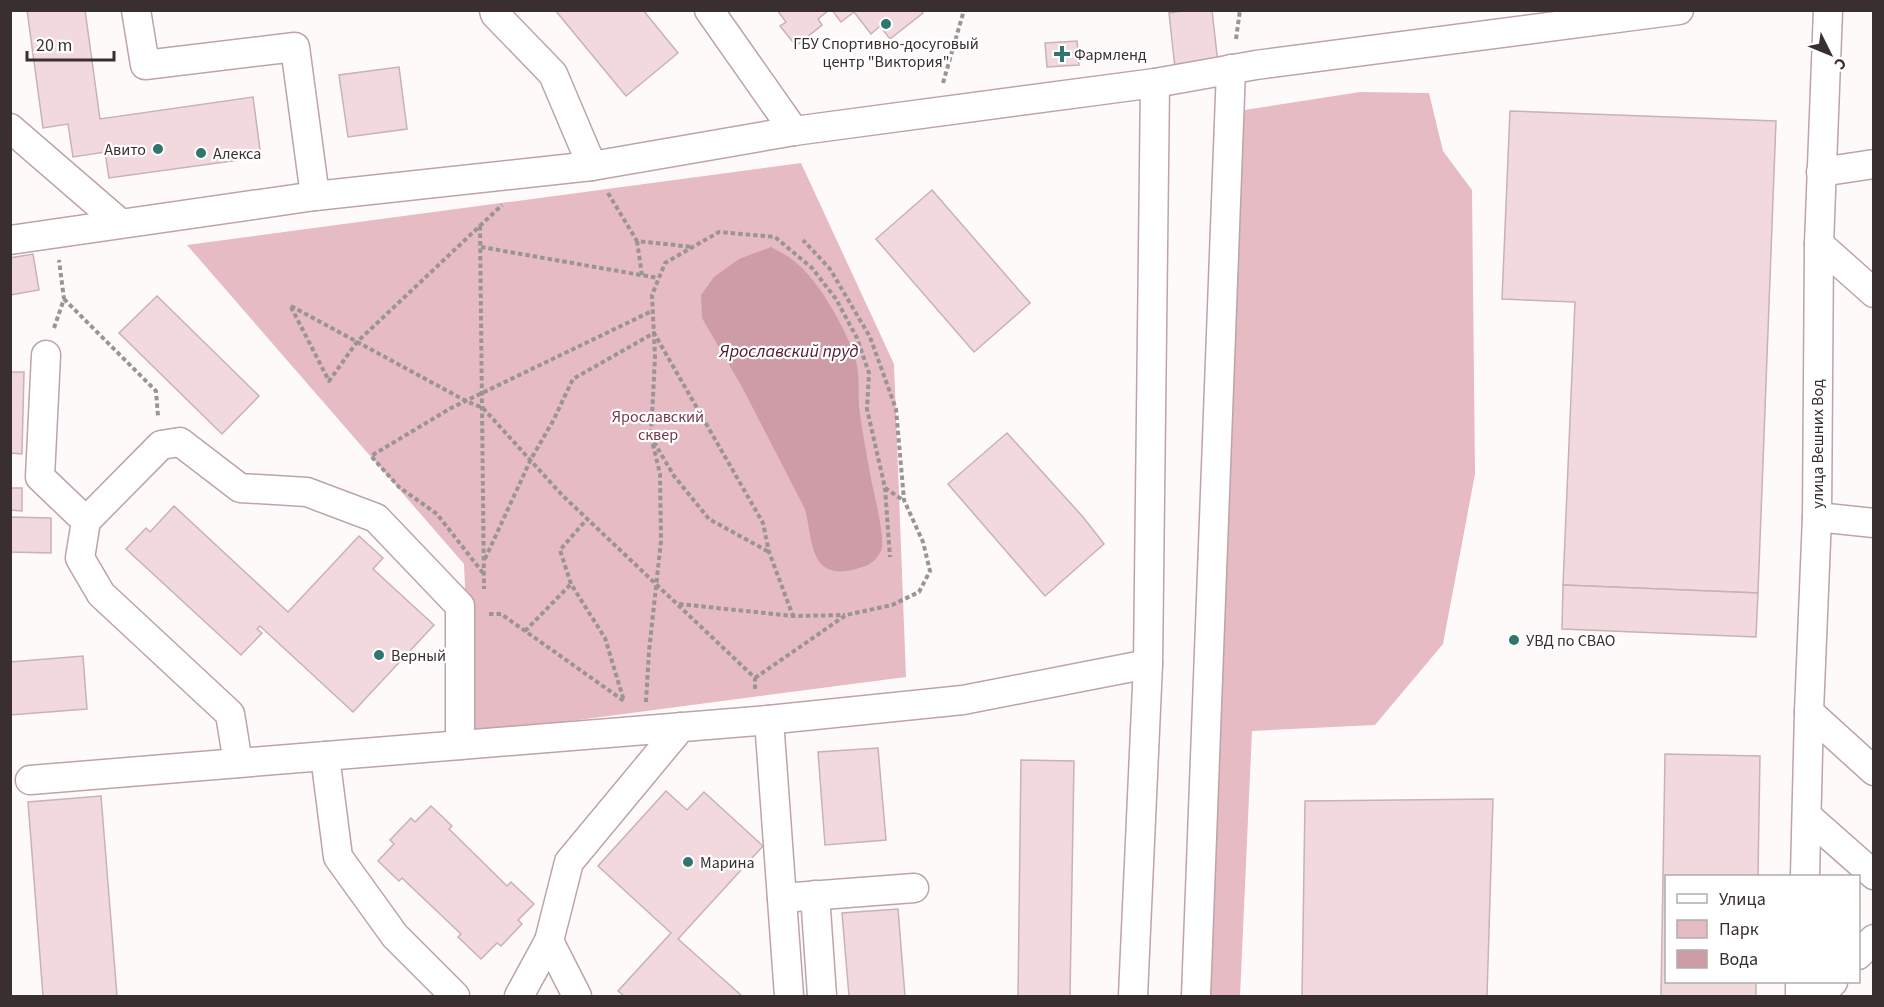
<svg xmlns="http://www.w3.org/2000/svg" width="1884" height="1007" font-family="'Source Sans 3',sans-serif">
  <rect width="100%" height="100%" fill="#fffafa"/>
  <!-- green -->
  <g fill="#e6bbc4">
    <path d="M 1360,92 L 1429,93 L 1443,151 L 1472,190 L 1475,474 L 1443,644 L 1375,725 L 1252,731 L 1240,996 L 1204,996 L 1230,168 L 1245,110 Z"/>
    <path d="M 801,163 L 894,364 L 906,677 L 471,734 L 464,564 L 187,245 Z"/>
  </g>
  <!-- water -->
  <path fill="#cd9ca6" d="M 771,247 C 778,251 787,255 794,261 C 819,280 848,332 856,361 C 860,375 858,392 859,407 C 862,431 867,456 871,479 C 874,494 886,539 881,551 C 875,563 867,566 856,569 C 809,582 813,540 805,509 L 742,387 L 702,318 L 701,295 L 714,277 L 739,259 Z"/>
  <!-- building -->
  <g fill="#f2d9de" stroke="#c9b1b5" stroke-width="1.5">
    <path d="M 27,10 L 85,10 L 100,119 L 253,97 L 261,157 L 109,178 L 105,152 L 73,157 L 68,124 L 43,128 Z"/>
    <path d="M 555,10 L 643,10 L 678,53 L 626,96 Z"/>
    <path d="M 777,10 L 829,10 L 818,19 L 822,25 L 796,46 L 780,26 L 786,22 Z"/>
    <path d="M 832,10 L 921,10 L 923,13 L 890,39 L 880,26 L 871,34 L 854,12 L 841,22 Z"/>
    <path d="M 1189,10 L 1212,10 L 1218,64 L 1175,68 L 1169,13 Z"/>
    <path d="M 1077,41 L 1079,65 L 1047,67 L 1045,43 Z"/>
    <path d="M 399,67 L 407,129 L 348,137 L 339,75 Z"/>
    <path d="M 1510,111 L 1776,121 L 1758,593 L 1563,585 L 1575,302 L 1502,299 Z"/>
    <path d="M 932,190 L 1030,303 L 974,352 L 876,239 Z"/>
    <path d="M 33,254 L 39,290 L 10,295 L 10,258 Z"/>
    <path d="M 157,296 L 259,396 L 222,434 L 119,333 Z"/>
    <path d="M 10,372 L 24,372 L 22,454 L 10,453 Z"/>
    <path d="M 1007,433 L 1083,517 L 1104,544 L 1045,596 L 948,484 Z"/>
    <path d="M 10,488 L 22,488 L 22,511 L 10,510 Z"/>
    <path d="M 174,506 L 288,612 L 359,536 L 383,558 L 373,569 L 434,625 L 353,712 L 260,626 L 257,629 L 262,633 L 241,655 L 126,549 L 146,528 L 150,532 Z"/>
    <path d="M 10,517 L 51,518 L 51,553 L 10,552 Z"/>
    <path d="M 1563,585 L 1758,593 L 1756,637 L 1562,629 Z"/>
    <path d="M 83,656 L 87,709 L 10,715 L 10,662 Z"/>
    <path d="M 878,748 L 886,840 L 825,845 L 818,752 Z"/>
    <path d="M 1665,754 L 1760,756 L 1758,876 L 1666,876 L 1666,982 L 1756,982 L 1756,996 L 1661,996 Z"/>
    <path d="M 1021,760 L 1074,761 L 1070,996 L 1018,996 Z"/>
    <path d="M 666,791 L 687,810 L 704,792 L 763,846 L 678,939 L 742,996 L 624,996 L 618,991 L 671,933 L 598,866 Z"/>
    <path d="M 101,796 L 117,996 L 43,996 L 28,802 Z"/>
    <path d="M 1493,799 L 1487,996 L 1302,996 L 1305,801 Z"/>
    <path d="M 431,806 L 452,826 L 449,829 L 507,886 L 511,882 L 534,904 L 518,920 L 522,924 L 501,946 L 497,943 L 481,959 L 458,937 L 461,934 L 402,878 L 399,881 L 378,861 L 394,844 L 390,840 L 411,818 L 415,822 Z"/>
    <path d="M 898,909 L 905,996 L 849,996 L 842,913 Z"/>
  </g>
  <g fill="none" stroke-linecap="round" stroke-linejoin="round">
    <!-- minor casing -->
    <g stroke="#bca4a9" stroke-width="31">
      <g id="minor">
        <path d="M 136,10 L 145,65 L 295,47 L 315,196"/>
        <path d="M 494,10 L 495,14 L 553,74 L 592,166"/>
        <path d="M 709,10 L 794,131"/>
        <path d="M 10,128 L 120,223"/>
        <path d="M 1821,172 L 1874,164"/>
        <path d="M 10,240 L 315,196 L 592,166 L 794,131 L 1155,83 L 1256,65 L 1679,10"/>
        <path d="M 1819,244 L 1874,293"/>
        <path d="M 46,355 L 40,477 L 86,521"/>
        <path d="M 1817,517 L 1874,523"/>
        <path d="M 1809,712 L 1874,771"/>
        <path d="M 769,720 L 789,996"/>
        <path d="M 325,756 L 338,857 L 395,936 L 455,996"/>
        <path d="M 238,763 L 230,714 L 101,594 L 80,558 L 86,521 L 161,445 L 180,442 L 240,488 L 307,492 L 376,518 L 460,606 L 460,745"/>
        <path d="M 30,780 L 757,721 L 963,700 L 1148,664"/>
        <path d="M 1807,816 L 1874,875"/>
        <path d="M 1805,876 L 1809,712 L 1817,517 L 1819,244 L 1828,10"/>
        <path d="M 815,895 L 822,996"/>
        <path d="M 782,898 L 914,888"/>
        <path d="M 1858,955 L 1874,939"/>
        <path d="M 519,996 L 549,941"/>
        <path d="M 577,996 L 549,941 L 569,862 L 681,727"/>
        <path d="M 1133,996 L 1148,664 L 1155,83"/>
        <path d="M 1196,996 L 1231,69"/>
        <path d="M 1800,996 L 1800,982"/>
        <path d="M 1819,996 L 1833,982"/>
      </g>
    </g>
    <!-- path -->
    <g stroke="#9b9495" stroke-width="4" stroke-dasharray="4.5 3" stroke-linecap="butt">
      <path d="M 1236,39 L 1240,10"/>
      <path d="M 943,83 L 964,10"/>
      <path d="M 608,193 L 637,241 L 693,247"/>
      <path d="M 480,226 L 484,589"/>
      <path d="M 637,241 L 642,275"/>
      <path d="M 481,247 L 658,278"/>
      <path d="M 64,299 L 156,391 L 158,416"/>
      <path d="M 291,306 L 466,401 L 483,408 L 562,495 L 755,678 L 755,692"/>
      <path d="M 291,307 L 329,381 L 357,342 L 502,205"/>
      <path d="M 54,328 L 64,299 L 59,260"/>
      <path d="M 654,442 L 674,476 L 709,519 L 769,552"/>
      <path d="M 885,488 L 903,500"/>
      <path d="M 485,559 L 531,459 L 553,421 L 573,379 L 654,333 L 763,523 L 769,552 L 793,616"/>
      <path d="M 483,573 L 437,514 L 399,487 L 371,456 L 451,408 L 652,311"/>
      <path d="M 679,604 L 793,616 L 845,615"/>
      <path d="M 489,614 L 501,614 L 624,701 L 605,638 L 571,584 L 560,550 L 587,519"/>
      <path d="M 525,631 L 571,584"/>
      <path d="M 755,678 L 846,615 L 892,605 L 919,592 L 930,571 L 923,542 L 904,500 L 896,409 L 870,337 L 830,269 L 803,240"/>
      <path d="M 646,702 L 649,651 L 661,541 L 660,474 L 651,436 L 655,357 L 652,295 L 665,263 L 719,232 L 775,237 L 812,268 L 836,299 L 857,338 L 869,373 L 867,409 L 885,488 L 890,557"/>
    </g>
    <!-- minor -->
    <use href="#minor" stroke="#fff" stroke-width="28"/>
  </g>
  <!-- markers -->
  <g fill="#2e766e" stroke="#fff" stroke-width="2">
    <circle cx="886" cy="24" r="6"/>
    <path d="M1059 45h6v6h6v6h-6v6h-6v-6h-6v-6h6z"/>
    <circle cx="158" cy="149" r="6"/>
    <circle cx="201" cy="153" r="6"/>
    <circle cx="1514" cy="640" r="6"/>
    <circle cx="379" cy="655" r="6"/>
    <circle cx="688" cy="862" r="6"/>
  </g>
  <g text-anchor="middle" stroke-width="4.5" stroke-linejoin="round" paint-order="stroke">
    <!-- poi labels -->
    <g font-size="16" fill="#392f31" stroke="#fff" text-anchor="start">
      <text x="886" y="49" text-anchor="middle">ГБУ Спортивно-досуговый<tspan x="886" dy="18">центр "Виктория"</tspan></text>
      <text x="1074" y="60">Фармленд</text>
      <text x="146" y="155" text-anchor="end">Авито</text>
      <text x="213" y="159">Алекса</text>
      <text x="1526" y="646">УВД по СВАО</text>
      <text x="391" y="661">Верный</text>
      <text x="700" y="868">Марина</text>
    </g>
    <!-- park labels -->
    <g font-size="16" fill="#783849" stroke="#fff">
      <text x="658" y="422">Ярославский<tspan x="658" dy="18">сквер</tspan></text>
    </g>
    <!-- street labels -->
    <g font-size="16" fill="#392f31" stroke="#fff">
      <text transform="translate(1817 444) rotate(-90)" y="6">улица Вешних Вод</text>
    </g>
    <!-- water labels -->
    <g font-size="18" font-style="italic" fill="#53182a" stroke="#fff">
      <text x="789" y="357">Ярославский пруд</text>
    </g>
  </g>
  <!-- border -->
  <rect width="1884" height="1007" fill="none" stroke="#392f31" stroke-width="24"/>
  <!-- legend -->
  <rect x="1665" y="875" width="195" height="108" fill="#ffffff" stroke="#b0acad" stroke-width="1.5"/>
  <rect x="1677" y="894" width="30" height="9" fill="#ffffff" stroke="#b0acad" stroke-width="1.5"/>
  <text x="1719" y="905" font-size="18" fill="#392f31">Улица</text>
  <rect x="1677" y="920" width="30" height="18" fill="#e6bbc4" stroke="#b0acad" stroke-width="1.5"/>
  <text x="1719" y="935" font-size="18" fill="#392f31">Парк</text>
  <rect x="1677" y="950" width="30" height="18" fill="#cd9ca6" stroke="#b0acad" stroke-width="1.5"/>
  <text x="1719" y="965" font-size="18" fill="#392f31">Вода</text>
  <!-- north arrow -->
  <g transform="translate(1830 54) rotate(133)" stroke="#ffffff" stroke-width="4.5" paint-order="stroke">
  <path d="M0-4.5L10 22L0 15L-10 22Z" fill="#392f31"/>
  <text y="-9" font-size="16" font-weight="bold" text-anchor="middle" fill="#392f31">С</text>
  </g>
  <!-- scale -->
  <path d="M27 51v9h87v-9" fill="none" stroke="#392f31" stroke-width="3"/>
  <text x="36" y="51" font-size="18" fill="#392f31" stroke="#ffffff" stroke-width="4.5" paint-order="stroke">20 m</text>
</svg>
